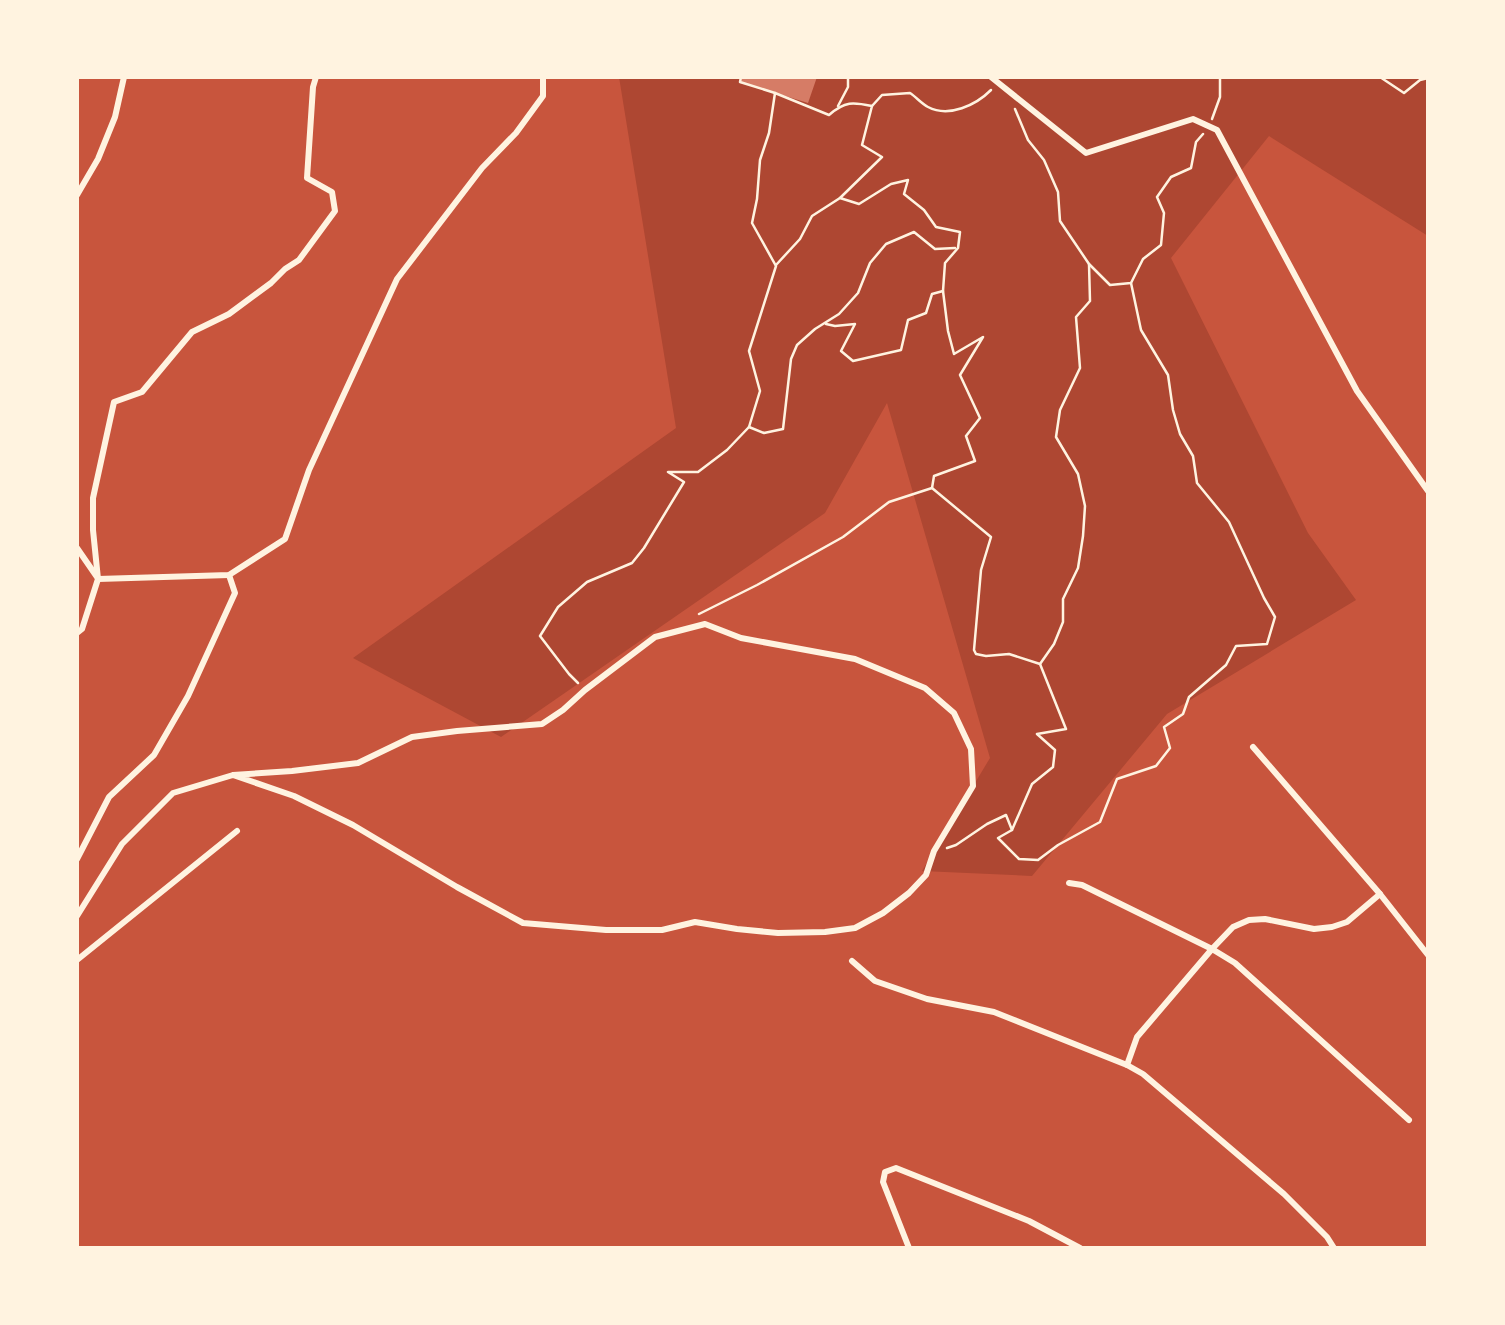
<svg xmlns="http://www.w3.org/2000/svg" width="1505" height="1325" font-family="'Titillium Web',sans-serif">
  <rect width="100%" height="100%" fill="#c8553d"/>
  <!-- green -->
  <path fill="#ae4732" d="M 619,77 L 1428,77 L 1428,236 L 1269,136 L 1171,258 L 1308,533 L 1356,600 L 1167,714 L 1032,876 L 922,871 L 990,758 L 887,403 L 825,513 L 501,737 L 353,658 L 676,428 Z"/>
  <!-- building -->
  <path fill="#d67c66" d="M 741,77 L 817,77 L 808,103 L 740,82 Z"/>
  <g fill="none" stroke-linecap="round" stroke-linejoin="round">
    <!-- path -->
    <g stroke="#fff3e0" stroke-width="2.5">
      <path d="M 741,77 L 740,82 L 775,93 L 829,115 C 845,101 853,102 872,106 L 862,145 L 882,157 L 840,198 L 859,204 L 891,184 L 908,180 L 904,194 L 924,210 L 936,227 L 960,232 L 958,248 L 945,263 L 943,291 L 948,331 L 954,354 L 983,337 L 960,375 L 980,418 L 966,436 L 975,461 L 934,476 L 932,488 L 991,537 L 981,570 L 974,650 L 976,654 L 986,656 L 1009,654 L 1040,664 L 1066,729 L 1037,734 L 1055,750 L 1053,767 L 1032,784 L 1012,830 L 1006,815 L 987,824 L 956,845 L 947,848"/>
      <path d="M 1380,77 L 1404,93 L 1420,80 L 1428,78"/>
      <path d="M 838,106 L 848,87 L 848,77"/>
      <path d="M 872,106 L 882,95 L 910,93 C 916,97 922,104 928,107 C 949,118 976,105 991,90"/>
      <path d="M 1015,109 L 1028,140 L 1044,160 L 1058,192 L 1060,221 L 1089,264 L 1110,285 L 1131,283 L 1143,259 L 1161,245 L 1164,213 L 1157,197 L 1171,177 L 1191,168 L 1196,142 L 1203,134"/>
      <path d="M 1212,119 L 1220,97 L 1220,77"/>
      <path d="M 776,265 L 800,239 L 812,216 L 840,198"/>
      <path d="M 826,324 L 835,326 L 855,324 L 841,351 L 853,361 L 901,350 L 908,320 L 926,313 L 932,294 L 943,291"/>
      <path d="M 749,427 L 764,433 L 783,429 L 791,359 L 797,345 L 815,329 L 839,314 L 858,293 L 870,263 L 886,244 L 914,232 L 935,249 L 955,248"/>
      <path d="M 699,614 L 757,585 L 843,537 L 889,502 L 932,488"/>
      <path d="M 1040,664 L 1054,644 L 1063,622 L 1063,599 L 1078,568 L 1083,536 L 1085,506 L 1078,474 L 1056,437 L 1060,410 L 1080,368 L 1076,317 L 1090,301 L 1089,264"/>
      <path d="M 578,683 L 569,674 L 540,636 L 558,607 L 587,582 L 632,563 L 644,548 L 684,482 L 668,472 L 698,472 L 727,450 L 749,427 L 760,391 L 749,351 L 776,266 L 752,223 L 757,199 L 760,160 L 769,133 L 775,93"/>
      <path d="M 1012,830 L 998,838 L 1019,859 L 1038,860 L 1058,845 L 1100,822 L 1117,779 L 1156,766 L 1170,748 L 1164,727 L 1183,714 L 1189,697 L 1226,665 L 1236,646 L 1267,644 L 1275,617 L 1264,598 L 1229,522 L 1197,483 L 1193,456 L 1180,434 L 1173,410 L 1168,375 L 1141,330 L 1131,283"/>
    </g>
    <!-- minor -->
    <g stroke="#fff3e0" stroke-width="6">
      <path d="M 991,77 L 1086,153 L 1193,119 L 1217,130 L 1357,391 L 1428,491"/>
      <path d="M 77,195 L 98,159 L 115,117 L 124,77"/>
      <path d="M 77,548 L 97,577"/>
      <path d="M 98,579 L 229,575 L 285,539 L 309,470 L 397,279 L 482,168 L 516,133 L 543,96 L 543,77"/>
      <path d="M 77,633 L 82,629 L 98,579 L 93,530 L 93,498 L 114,402 L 142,392 L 192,332 L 229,314 L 271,283 L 285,269 L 299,260 L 335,211 L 332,192 L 307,178 L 313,87 L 316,77"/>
      <path d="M 1253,747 L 1380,894 L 1428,955"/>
      <path d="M 77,859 L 109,797 L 154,755 L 188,696 L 235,593 L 229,575"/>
      <path d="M 1069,883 L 1082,885 L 1212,949 L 1235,963 L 1409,1120"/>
      <path d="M 77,916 L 122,844 L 173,793 L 233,775 L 292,771 L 358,763 L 412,737 L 457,731 L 542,724 L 563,710 L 585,690 L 655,637 L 705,624 L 741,638 L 855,659 L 925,688 L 954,713 L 971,749 L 973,786 L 934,851 L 926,875 L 909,893 L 883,913 L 855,928 L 825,932 L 778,933 L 737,929 L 695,922 L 662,930 L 606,930 L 523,923 L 457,887 L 353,825 L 294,796 L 233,775"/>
      <path d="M 77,960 L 237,831"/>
      <path d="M 852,961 L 875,981 L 927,999 L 994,1012 L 1127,1065 L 1143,1074 L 1284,1194 L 1327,1237 L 1334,1248"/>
      <path d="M 1127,1065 L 1137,1037 L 1212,949 L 1233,927 L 1249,920 L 1265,919 L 1314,929 L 1332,927 L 1347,922 L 1380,894"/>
      <path d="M 909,1248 L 883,1182 L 885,1172 L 896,1168 L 1029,1221 L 1080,1248"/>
    </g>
  </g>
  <!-- border -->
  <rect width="1505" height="1325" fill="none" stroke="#fff3e0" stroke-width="158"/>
</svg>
